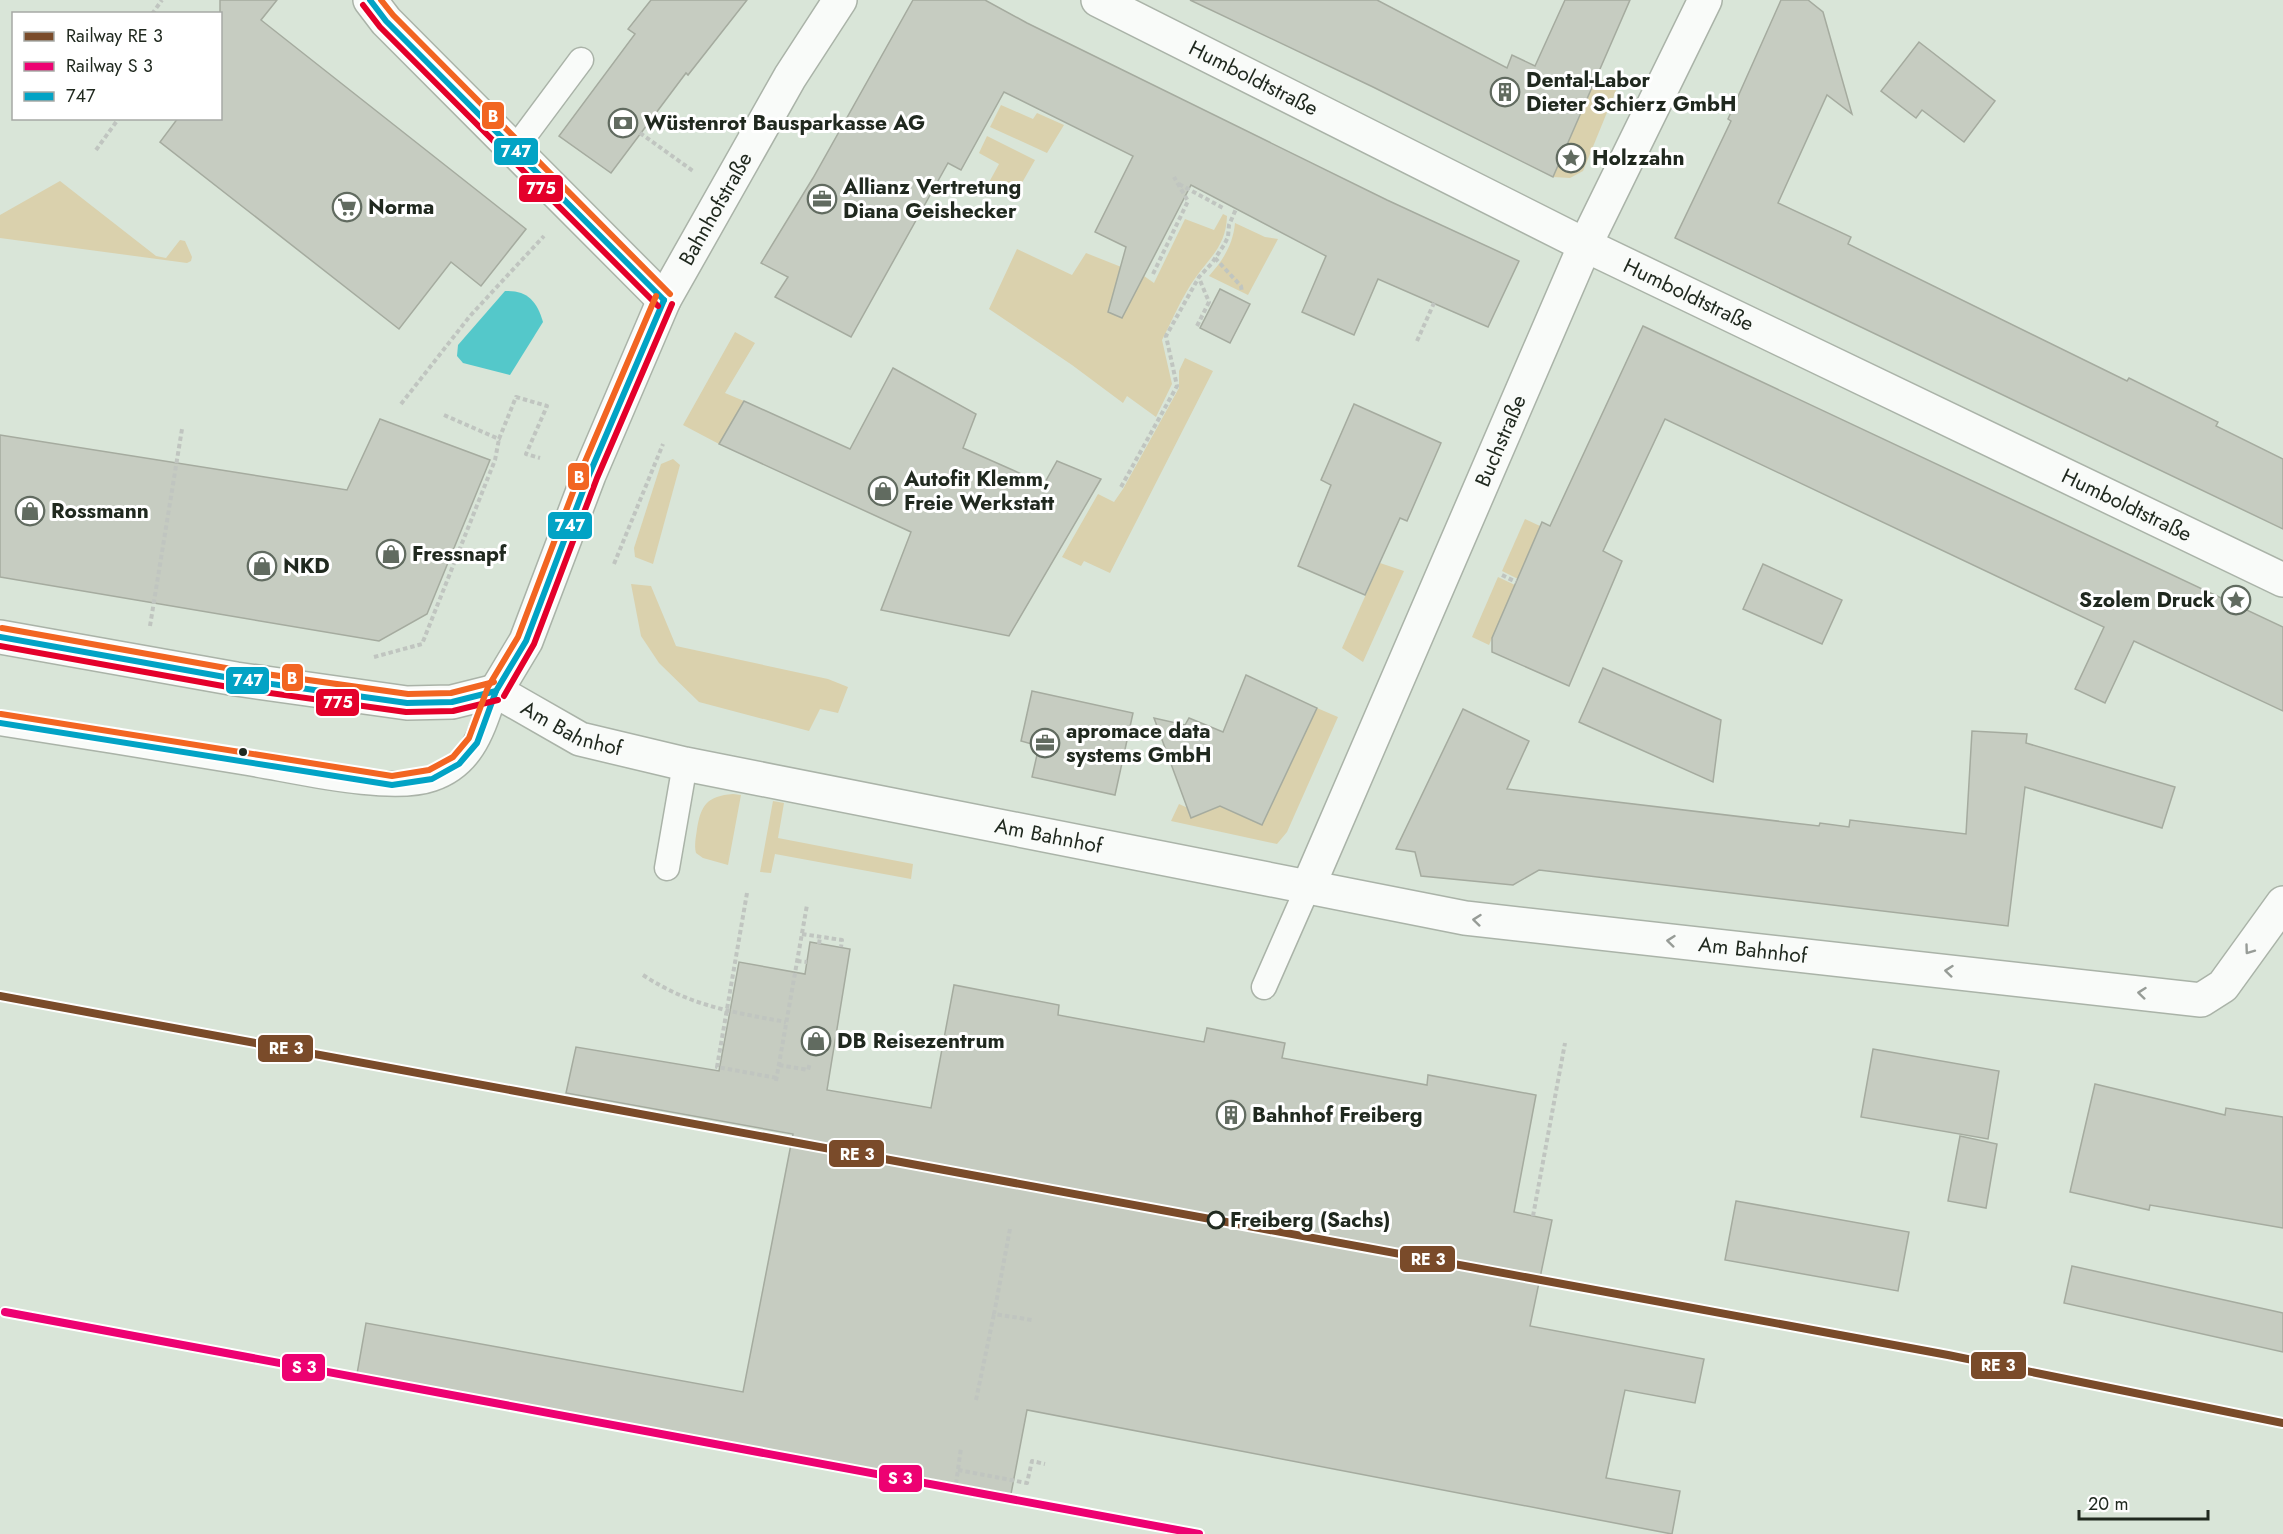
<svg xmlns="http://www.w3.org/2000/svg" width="2283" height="1534" font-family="Jost,sans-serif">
  <rect width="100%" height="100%" fill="#d9e5d8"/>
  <!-- green -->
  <g fill="#dad1ad">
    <path d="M 1595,76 L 1617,88 L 1583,171 L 1570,178 L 1553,177 Z"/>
    <path d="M 1001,105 L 1033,119 L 1037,113 L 1064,125 L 1047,153 L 990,127 Z"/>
    <path d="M 987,136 L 1035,160 L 1015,195 L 987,186 L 999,164 L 979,153 Z"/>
    <path d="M 60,181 L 156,256 L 166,258 L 180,240 L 185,241 L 192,257 L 191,261 L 187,263 L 0,238 L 0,215 Z"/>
    <path d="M 1223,214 L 1227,216 C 1226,245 1212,255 1196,277 C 1182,296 1173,319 1162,340 L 1172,384 L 1156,417 L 1127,396 L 1123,403 L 1072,365 L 989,309 L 1017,249 L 1072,275 L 1086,253 L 1144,276 L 1154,283 L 1185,219 L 1214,230 Z"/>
    <path d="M 1235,223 L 1265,237 L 1278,239 L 1248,295 L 1209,276 C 1223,260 1233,245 1235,223 Z"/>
    <path d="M 735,332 L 755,343 L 725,393 L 744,401 L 719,444 L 683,425 Z"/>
    <path d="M 1185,358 L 1213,371 L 1110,573 L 1084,561 L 1081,566 L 1062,557 L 1098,494 L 1114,502 L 1123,489 L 1179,388 L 1179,371 Z"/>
    <path d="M 673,459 L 680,465 L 653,564 L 635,557 L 634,548 L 661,464 Z"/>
    <path d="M 1525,519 L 1540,526 L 1518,579 L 1502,571 Z"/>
    <path d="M 1380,563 L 1404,571 L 1363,662 L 1342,648 Z"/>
    <path d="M 1498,577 L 1515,585 L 1489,645 L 1472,637 Z"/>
    <path d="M 631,584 L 651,586 L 676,646 L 828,679 L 848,687 L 838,713 L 820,709 L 809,731 L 699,702 L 659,663 L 641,636 Z"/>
    <path d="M 1317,708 L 1338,717 L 1287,832 L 1277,844 L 1171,821 L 1179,804 L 1188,808 L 1191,817 L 1220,806 L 1262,825 Z"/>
    <path d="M 733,794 L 741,795 L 728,865 L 703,858 L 696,853 C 694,845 696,837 697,829 C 701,805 707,796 733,794 Z"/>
    <path d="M 773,801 L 784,803 L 778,838 L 913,864 L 911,879 L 775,854 L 771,873 L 760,872 Z"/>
  </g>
  <!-- water -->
  <path fill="#54c8ca" d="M 505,291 C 527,290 537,301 543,322 L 510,375 L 463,363 L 457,356 L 458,345 Z"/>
  <!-- building -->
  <g fill="#c6ccc1" stroke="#a5ab9f" stroke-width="1.5">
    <path d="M 220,0 L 277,0 L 261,20 L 526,229 L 481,286 L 451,262 L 399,329 L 160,142 L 178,118 L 220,118 Z"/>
    <path d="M 651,0 L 747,0 L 688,75 L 686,73 L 611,173 L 559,136 L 635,34 L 628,29 Z"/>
    <path d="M 913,0 L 985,0 L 1027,23 L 1387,200 L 1519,261 L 1488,327 L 1378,279 L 1354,335 L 1302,312 L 1326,256 L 1191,185 L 1122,318 L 1108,312 L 1126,247 L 1095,232 L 1133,156 L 1004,92 L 961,170 L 948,163 L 851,337 L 775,297 L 788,277 L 761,263 L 813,178 Z"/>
    <path d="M 1190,0 L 1377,0 L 1507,68 L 1512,55 L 1535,66 L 1565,0 L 1630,0 L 1553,177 L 1373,87 Z"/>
    <path d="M 1781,0 L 1808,0 L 1823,12 L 1852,114 L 1827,95 L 1778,203 L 1851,237 L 1848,244 L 2127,381 L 2129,378 L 2218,422 L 2216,426 L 2283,459 L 2283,529 L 1675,238 L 1731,121 L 1728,119 Z"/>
    <path d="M 1919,42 L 1995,101 L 1964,142 L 1922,110 L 1916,118 L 1881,91 Z"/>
    <path d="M 1220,289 L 1250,304 L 1230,343 L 1200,328 Z"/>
    <path d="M 1643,326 L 2283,627 L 2283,711 L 2134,641 L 2105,703 L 2075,689 L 2104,627 L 1665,419 L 1603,551 L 1622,561 L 1569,686 L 1492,652 L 1492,638 L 1542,522 L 1550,526 Z"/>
    <path d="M 893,368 L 976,414 L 963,448 L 1044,484 L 1057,461 L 1101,479 L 1009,636 L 881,610 L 911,532 L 719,444 L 744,401 L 850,449 Z"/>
    <path d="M 1354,404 L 1441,443 L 1407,521 L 1400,518 L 1365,595 L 1298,566 L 1331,485 L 1321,480 Z"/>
    <path d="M 380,419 L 490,460 L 427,614 L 379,641 L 0,577 L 0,435 L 347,490 Z"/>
    <path d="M 1763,564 L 1842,600 L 1822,644 L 1743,609 Z"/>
    <path d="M 1603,668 L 1721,720 L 1713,782 L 1579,722 Z"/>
    <path d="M 1246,675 L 1317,708 L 1262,825 L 1220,806 L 1191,818 L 1154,718 L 1185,725 L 1189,718 L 1223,732 Z"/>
    <path d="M 1032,691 L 1133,713 L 1115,795 L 1032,777 L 1039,746 L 1021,741 Z"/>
    <path d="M 1463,709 L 1529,741 L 1507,789 L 1819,826 L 1820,823 L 1849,827 L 1850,820 L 1966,834 L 1972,731 L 2027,734 L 2026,743 L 2175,787 L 2162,828 L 2025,787 L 2008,926 L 1539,870 L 1513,885 L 1421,876 L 1415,852 L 1396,849 Z"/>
    <path d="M 810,942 L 850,949 L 827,1090 L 931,1108 L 954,985 L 1059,1005 L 1058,1015 L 1204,1042 L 1207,1028 L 1285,1043 L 1282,1058 L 1427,1085 L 1428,1075 L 1536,1095 L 1514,1212 L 1552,1220 L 1530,1326 L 1704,1359 L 1695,1403 L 1625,1390 L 1606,1478 L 1680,1491 L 1672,1534 L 1027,1410 L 1011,1494 L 357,1374 L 366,1323 L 743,1392 L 793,1134 L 566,1093 L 576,1047 L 719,1071 L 739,962 L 805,974 Z"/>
    <path d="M 1873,1049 L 1999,1071 L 1988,1139 L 1861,1117 Z"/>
    <path d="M 2095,1084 L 2225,1115 L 2226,1108 L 2283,1117 L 2283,1228 L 2150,1205 L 2149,1210 L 2070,1192 Z"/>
    <path d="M 1960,1136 L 1997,1144 L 1986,1208 L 1948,1201 Z"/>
    <path d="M 1736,1201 L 1909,1232 L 1898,1291 L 1725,1260 Z"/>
    <path d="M 2072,1266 L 2283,1313 L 2283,1352 L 2064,1303 Z"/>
  </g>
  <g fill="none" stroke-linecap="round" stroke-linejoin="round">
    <!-- lane casing -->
    <g stroke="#aab3a8" stroke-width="27">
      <g id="lane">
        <path d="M 514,150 L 581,60"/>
        <path d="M 0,723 C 83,736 165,749 248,763 C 293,770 390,794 432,779 C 474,765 483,728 496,691"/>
        <path d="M 667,868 L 685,764"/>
        <path d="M 1264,987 L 1308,887"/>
      </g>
    </g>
    <!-- street casing -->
    <g stroke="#aab3a8" stroke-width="36">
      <g id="street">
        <path d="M 370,0 L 386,21 L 664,300"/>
        <path id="s1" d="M 1098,0 L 1585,245 L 2283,580"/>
        <path id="s2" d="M 0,637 L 236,679 L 407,703 L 452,702 L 496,691 L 580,739 L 685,764 L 1465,918 L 2201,1000 L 2223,986 L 2283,903"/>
        <path id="s3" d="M 496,691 L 526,641 L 589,475 L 664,300 L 790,77 L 840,0"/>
        <path id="s4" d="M 1308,887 L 1585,245 L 1705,0"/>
      </g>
    </g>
    <!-- path -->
    <g stroke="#c0c5c0" stroke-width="4" stroke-dasharray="4.5 3" stroke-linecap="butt">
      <path d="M 152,14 L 162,0"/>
      <path d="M 640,133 L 693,171"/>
      <path d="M 96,150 L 119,118"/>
      <path d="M 1179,184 L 1225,209"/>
      <path d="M 1215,258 L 1241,286 L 1242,292"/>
      <path d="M 1153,274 L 1188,201 L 1174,177"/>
      <path d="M 1197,326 L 1209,302 L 1199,278"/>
      <path d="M 1417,341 L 1434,303"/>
      <path d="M 401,404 L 470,316 L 544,236"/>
      <path d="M 444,415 L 499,439 L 516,397 L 547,406 L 526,454 L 540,458"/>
      <path d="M 1121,487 L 1177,386 L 1166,336 L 1199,277 L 1212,263 L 1224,245 L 1228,237 L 1229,225 L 1236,209"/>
      <path d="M 614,564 L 663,444"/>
      <path d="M 1502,575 L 1516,582"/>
      <path d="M 150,626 L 182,429"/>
      <path d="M 374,657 L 422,644 L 495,460 L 499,439"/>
      <path d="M 747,893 L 717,1067 L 777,1078"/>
      <path d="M 802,934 L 842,940 L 841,947"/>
      <path d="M 819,944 L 820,937"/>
      <path d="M 797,961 L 807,962"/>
      <path d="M 643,975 C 690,1006 732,1012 786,1022"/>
      <path d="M 779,1065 L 808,1070 L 810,1063"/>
      <path d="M 776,1081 L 807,905"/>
      <path d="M 1533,1216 L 1565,1043"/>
      <path d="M 1010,1229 L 994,1314 L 1032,1320"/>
      <path d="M 976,1400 L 994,1314"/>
      <path d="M 958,1470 L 1027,1483 L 1032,1461 L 1045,1464"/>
      <path d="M 956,1484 L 961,1448"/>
    </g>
    <!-- lane -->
    <use href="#lane" stroke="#f9fbf9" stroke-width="24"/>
    <!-- street -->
    <use href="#street" stroke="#f9fbf9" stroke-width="33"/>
    <!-- rail casing -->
    <g stroke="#c1c4c1" stroke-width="7">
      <path id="rail" d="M 0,1311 L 5,1312"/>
    </g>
    <!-- rail -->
    <use href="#rail" stroke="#fff" stroke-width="4.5" stroke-dasharray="14" stroke-linecap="butt"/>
    <!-- bus-1 casing -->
    <g stroke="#fff" stroke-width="10">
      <g id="bus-1">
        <path d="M 370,0 L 386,21 L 664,300"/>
        <path d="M 0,637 L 236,679 L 407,703 L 452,702 L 496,691"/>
        <path d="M 0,723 L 392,785 L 432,779 L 459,764 L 477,743 L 496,691 L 526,641 L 589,475 L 664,300"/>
      </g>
    </g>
    <!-- bus-2 casing -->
    <g stroke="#fff" stroke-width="10">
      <g id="bus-2">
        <path d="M 363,5 L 380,27 L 658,306"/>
        <path d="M 0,646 L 234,688 L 406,712 L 453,711 L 498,700"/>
        <path d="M 504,696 L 534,644 L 597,478 L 672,304"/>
      </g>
    </g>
    <!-- bus-3 casing -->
    <g stroke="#fff" stroke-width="10">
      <g id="bus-3">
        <path d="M 381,0 L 393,15 L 670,294"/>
        <path d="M 2,628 L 237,670 L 408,694 L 451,693 L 494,682"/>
        <path d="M 1,714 L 392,776 L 429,770 L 453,757 L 469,738 L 488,687 L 518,637 L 581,471 L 656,296"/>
      </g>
    </g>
    <!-- bus-1 -->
    <use href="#bus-1" stroke="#02a3c5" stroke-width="6"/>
    <!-- bus-2 -->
    <use href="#bus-2" stroke="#e4002b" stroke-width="6"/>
    <!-- bus-3 -->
    <use href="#bus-3" stroke="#f26522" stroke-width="6"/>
    <!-- rail-1 casing -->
    <g stroke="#fff" stroke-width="12">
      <path id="rail-1" d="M 0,996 L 1948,1355 L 2283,1423"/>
    </g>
    <!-- rail-2 casing -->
    <g stroke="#fff" stroke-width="12">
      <path id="rail-2" d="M 5,1312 L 1199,1534"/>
    </g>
    <!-- rail-1 -->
    <use href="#rail-1" stroke="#7a4b2a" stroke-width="8"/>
    <!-- rail-2 -->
    <use href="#rail-2" stroke="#ed0172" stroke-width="8"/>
  </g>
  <!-- one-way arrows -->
  <defs><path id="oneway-chevron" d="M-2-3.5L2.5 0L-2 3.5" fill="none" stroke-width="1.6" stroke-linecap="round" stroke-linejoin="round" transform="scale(1.5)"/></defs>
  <g stroke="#979c97">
    <use href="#oneway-chevron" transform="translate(1477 920) rotate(-174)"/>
    <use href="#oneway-chevron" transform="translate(1671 941) rotate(-174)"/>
    <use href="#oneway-chevron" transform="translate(2249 950) rotate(126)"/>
    <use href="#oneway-chevron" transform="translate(1949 971) rotate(-174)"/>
    <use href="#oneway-chevron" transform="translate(2142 993) rotate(-174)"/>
  </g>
  <!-- icons -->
  <defs>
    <g id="building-ring" transform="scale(1.5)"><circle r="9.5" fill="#fff" stroke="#616b60" stroke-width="1.5"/><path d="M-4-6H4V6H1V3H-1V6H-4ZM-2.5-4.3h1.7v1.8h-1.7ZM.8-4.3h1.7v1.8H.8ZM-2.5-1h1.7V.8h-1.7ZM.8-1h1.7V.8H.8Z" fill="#616b60"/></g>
    <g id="bank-ring" transform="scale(1.5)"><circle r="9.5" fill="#fff" stroke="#616b60" stroke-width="1.5"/><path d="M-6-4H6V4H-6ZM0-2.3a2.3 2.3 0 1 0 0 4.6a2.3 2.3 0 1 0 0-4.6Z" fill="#616b60"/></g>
    <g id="sight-ring" transform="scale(1.5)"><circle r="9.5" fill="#fff" stroke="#616b60" stroke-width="1.5"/><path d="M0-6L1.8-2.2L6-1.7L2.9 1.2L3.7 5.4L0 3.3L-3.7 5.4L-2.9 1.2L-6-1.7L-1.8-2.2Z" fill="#616b60"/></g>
    <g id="office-ring" transform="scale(1.5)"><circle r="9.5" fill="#fff" stroke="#616b60" stroke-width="1.5"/><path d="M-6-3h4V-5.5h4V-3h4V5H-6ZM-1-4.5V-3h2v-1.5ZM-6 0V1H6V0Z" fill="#616b60"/></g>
    <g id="supermarket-ring" transform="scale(1.5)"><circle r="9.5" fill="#fff" stroke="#616b60" stroke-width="1.5"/><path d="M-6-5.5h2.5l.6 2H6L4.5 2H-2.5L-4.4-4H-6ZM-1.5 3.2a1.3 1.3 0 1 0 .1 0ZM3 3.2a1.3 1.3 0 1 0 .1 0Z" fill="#616b60"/></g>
    <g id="shop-ring" transform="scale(1.5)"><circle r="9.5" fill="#fff" stroke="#616b60" stroke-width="1.5"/><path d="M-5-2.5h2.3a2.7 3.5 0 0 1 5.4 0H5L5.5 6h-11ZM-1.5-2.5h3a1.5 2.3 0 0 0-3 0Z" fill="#616b60"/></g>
  </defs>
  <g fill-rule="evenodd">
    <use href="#building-ring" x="1505" y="92"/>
    <use href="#bank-ring" x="623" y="123"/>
    <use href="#sight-ring" x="1571" y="158"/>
    <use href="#office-ring" x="822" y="199"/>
    <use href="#supermarket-ring" x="347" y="207"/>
    <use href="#shop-ring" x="883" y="491"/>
    <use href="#shop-ring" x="30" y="511"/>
    <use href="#shop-ring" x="391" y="554"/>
    <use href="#shop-ring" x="262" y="566"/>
    <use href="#sight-ring" x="2236" y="600"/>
    <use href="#office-ring" x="1045" y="743"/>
    <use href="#shop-ring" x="816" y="1041"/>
    <use href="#building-ring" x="1231" y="1115"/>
  </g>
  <!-- markers -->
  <circle fill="#20291f" stroke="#fff" stroke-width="2" cx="243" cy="752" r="5"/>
  <circle fill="#fff" stroke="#20291f" stroke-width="3" cx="1216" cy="1220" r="8"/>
  <g text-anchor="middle" stroke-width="6" stroke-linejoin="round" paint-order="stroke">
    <!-- street labels -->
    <g font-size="21" fill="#20291f" stroke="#fff">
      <text dy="7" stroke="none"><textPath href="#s1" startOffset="174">Humboldtstraße</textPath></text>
      <text dy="7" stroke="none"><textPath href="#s3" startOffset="531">Bahnhofstraße</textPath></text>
      <text dy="7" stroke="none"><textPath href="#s1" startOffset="660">Humboldtstraße</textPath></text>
      <text dy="7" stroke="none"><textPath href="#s4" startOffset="486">Buchstraße</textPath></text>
      <text dy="7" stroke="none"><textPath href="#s1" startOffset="1146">Humboldtstraße</textPath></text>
      <text dy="7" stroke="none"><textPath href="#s2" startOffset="588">Am Bahnhof</textPath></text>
      <text dy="7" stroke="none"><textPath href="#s2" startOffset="1078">Am Bahnhof</textPath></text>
      <text dy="7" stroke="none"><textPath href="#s2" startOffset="1792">Am Bahnhof</textPath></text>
    </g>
    <!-- poi labels -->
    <g font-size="21" font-weight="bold" fill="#20291f" stroke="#fff" text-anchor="start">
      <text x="1526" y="87">Dental-Labor<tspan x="1526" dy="24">Dieter Schierz GmbH</tspan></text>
      <text x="644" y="130">Wüstenrot Bausparkasse AG</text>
      <text x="1592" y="165">Holzzahn</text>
      <text x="843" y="194">Allianz Vertretung<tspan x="843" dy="24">Diana Geishecker</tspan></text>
      <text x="368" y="214">Norma</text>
      <text x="904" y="486">Autofit Klemm,<tspan x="904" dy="24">Freie Werkstatt</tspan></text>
      <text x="51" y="518">Rossmann</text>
      <text x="412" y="561">Fressnapf</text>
      <text x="283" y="573">NKD</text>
      <text x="2215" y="607" text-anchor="end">Szolem Druck</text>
      <text x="1066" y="738">apromace data<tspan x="1066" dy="24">systems GmbH</tspan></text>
      <text x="837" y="1048">DB Reisezentrum</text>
      <text x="1252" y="1122">Bahnhof Freiberg</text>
    </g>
    <!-- stop labels -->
    <g font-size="21" font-weight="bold" fill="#20291f" stroke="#fff" text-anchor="start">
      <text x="1230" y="1227">Freiberg (Sachs)</text>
    </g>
  </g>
  <g stroke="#fff" stroke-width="2">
    <rect x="481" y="101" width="24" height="29" rx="6" fill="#f26522"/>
    <rect x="493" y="137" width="46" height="29" rx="6" fill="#02a3c5"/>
    <rect x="518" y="174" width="46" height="29" rx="6" fill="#e4002b"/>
    <rect x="567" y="462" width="23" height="29" rx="6" fill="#f26522"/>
    <rect x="547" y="511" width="46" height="29" rx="6" fill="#02a3c5"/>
    <rect x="281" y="663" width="23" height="29" rx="6" fill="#f26522"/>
    <rect x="225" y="666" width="45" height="29" rx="6" fill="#02a3c5"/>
    <rect x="315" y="688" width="45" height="29" rx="6" fill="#e4002b"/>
    <rect x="257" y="1034" width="57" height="29" rx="6" fill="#7a4b2a"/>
    <rect x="828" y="1139" width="57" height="29" rx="6" fill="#7a4b2a"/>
    <rect x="1399" y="1245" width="57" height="28" rx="6" fill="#7a4b2a"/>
    <rect x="1970" y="1351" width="57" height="29" rx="6" fill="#7a4b2a"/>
    <rect x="281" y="1353" width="45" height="29" rx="6" fill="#ed0172"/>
    <rect x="878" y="1464" width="45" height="29" rx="6" fill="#ed0172"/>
  </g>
  <g font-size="16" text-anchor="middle" font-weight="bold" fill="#fff">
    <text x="493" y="122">B</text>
    <text x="516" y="157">747</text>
    <text x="541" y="194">775</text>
    <text x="579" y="483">B</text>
    <text x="570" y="531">747</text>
    <text x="292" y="684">B</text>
    <text x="248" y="686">747</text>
    <text x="338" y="708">775</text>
    <text x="286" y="1054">RE 3</text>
    <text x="857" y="1160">RE 3</text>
    <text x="1428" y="1265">RE 3</text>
    <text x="1998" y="1371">RE 3</text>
    <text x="304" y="1373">S 3</text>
    <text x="900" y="1484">S 3</text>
  </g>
  <!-- legend -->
  <rect x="12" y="12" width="210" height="108" fill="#ffffff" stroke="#a6a9a5" stroke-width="1.5"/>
  <rect x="24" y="32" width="30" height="9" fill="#7a4b2a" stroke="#a6a9a5" stroke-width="1.5"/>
  <text x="66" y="42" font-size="18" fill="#20291f">Railway RE 3</text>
  <rect x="24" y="62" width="30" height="9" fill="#ed0172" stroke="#a6a9a5" stroke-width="1.5"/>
  <text x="66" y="72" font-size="18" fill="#20291f">Railway S 3</text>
  <rect x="24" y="92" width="30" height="9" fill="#02a3c5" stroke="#a6a9a5" stroke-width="1.5"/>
  <text x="66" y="102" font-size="18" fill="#20291f">747</text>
  <!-- scale -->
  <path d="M2079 1510v9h129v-9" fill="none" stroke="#20291f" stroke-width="3"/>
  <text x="2088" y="1510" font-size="18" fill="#20291f" stroke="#ffffff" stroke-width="4.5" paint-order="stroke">20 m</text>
</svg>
